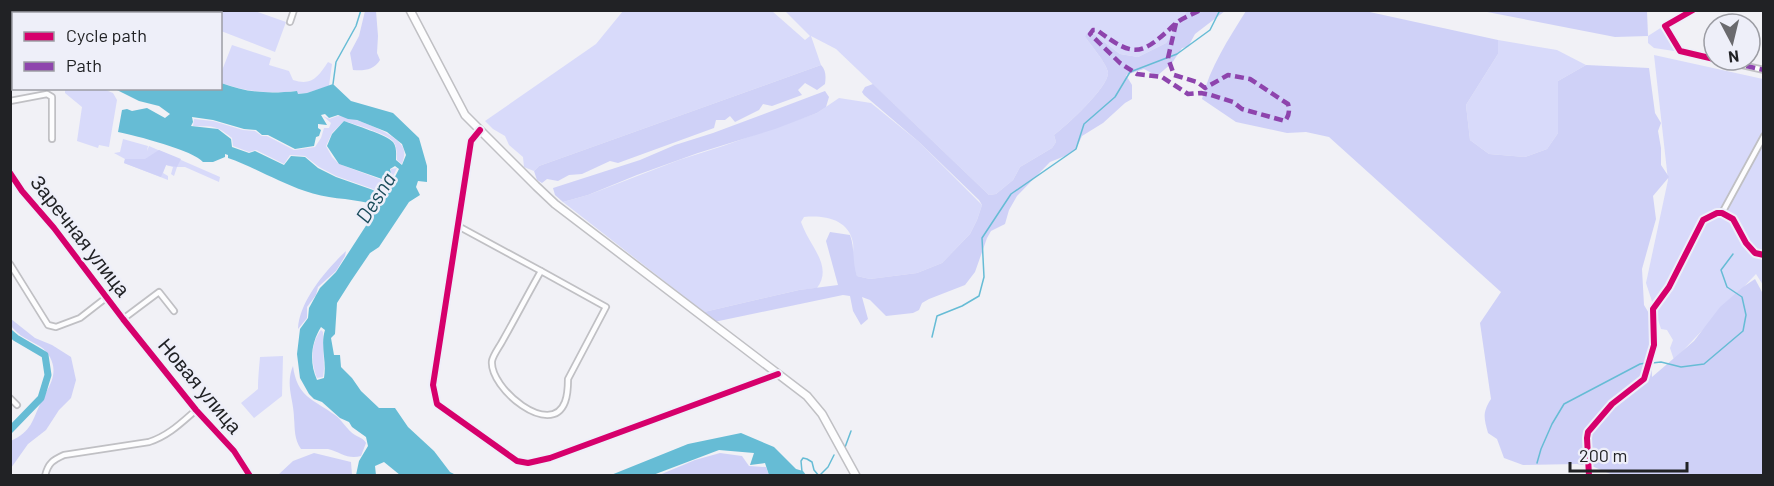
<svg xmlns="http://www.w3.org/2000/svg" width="1774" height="486" font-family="Barlow,sans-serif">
  <rect width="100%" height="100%" fill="#f1f1f6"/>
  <!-- green -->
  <g fill="#d8dafa">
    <path d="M 165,11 L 255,11 L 286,22 L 275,52 L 221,31 L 220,14 L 173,13 Z"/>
    <path d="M 623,11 L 772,11 L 805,40 L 810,36 L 785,11 L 1187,11 L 1166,43 L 1138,57 L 1120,54 L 1094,34 L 1085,37 C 1091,45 1106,63 1108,72 C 1110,86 1066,126 1054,135 L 1056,142 L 1052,148 L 1020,167 L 1013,180 L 996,194 L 989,195 L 836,49 L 811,36 L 821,65 L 539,166 L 534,171 L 524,167 L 523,157 L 509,145 L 505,136 L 493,129 L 485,121 L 596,44 Z"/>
    <path d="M 1662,27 L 1675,49 L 1674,51 L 1654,48 L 1648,43 L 1648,36 Z"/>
    <path d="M 1498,40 L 1557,50 L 1586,65 L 1558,81 L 1558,133 L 1547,149 L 1525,157 L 1489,154 L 1470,140 L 1466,105 L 1498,54 Z"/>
    <path d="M 232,45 L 271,58 L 269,65 L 289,71 L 293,80 C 312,86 318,77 328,62 L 332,64 L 329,86 L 307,93 L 297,94 L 297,91 C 269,94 248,92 221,83 L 221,73 Z"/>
    <path d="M 1654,55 L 1763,79 L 1763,285 L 1756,274 L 1674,360 L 1670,348 L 1673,340 L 1667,330 L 1661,329 L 1646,283 L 1668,180 Z"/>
    <path d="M 101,88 L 113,93 L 117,100 L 109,147 L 99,145 L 98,148 L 77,141 L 82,107 L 65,93 L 65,89 Z"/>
    <path d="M 839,98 L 871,103 L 919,142 L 982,205 L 977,220 L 970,234 L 942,263 L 917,273 L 870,279 L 857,276 C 855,271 853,267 853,262 C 852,256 854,249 853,243 C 849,219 824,215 804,217 L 801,222 L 803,227 C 811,247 833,267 817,288 L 799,290 L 704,312 L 563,202 L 588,195 L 679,160 L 723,146 L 817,113 Z"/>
    <path d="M 323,116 L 330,119 C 332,118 336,116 339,116 C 353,117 395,133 402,146 C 406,153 404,157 402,164 L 397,160 C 397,154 397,146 393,141 C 387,134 354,124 344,121 L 332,133 L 326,146 L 332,157 L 339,164 L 382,180 L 390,175 L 391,169 L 397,168 L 384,195 L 379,194 L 373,189 L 336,176 L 319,167 L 305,156 L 290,155 L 284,164 L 256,150 L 249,152 L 233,146 L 232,138 C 228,135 223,131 219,129 C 211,125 201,127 193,126 L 194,119 L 213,121 L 243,130 L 255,131 L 262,136 L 267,136 L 294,150 L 315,147 L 321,138 L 324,128 L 329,128 L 331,123 Z"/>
    <path d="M 123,139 L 148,146 L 147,151 L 149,146 L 220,177 L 219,182 L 185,167 L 177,167 L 174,176 L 171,174 L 173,167 L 166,165 L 163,173 L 168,176 L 168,180 L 124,163 L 125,159 L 114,153 L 120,152 Z"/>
    <path d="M 321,330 L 323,332 L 324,369 L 323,377 L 317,378 C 311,363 310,344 321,330 Z"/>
    <path d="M 283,356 L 282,396 L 254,418 L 241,403 L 258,389 C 258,378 259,369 260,357 Z"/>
  </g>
  <!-- forest -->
  <g fill="#cfd1f7">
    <path d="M 365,11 L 376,11 L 378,36 L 377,53 L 380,60 C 374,70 364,71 353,70 L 350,53 L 359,36 Z"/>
    <path d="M 1187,11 L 1225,11 L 1195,34 L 1188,47 L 1182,48 L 1172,63 L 1157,76 L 1144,69 L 1126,75 L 1132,85 L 1132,99 L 1125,103 L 1103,123 L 1082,136 L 1076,149 L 1065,156 L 1050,162 L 1017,196 L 1009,210 L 1005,224 L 991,231 L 987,238 L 975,272 L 965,285 L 929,299 L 922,303 L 919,310 L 913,313 L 886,316 L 870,300 L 862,297 L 868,319 L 861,325 L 853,311 L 850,296 L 843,295 L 714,322 L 710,320 L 704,312 L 799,290 L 838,285 L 826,241 L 830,232 L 850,235 C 855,248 852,262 857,276 L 870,279 L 917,273 L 942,263 L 970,234 L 977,220 L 982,205 L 979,200 L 919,142 L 864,95 L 862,92 L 865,87 L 873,84 L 989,195 L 996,194 L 1013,180 L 1020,167 L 1052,148 L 1056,142 L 1054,135 C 1066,126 1110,86 1108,72 C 1106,63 1091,45 1085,37 L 1088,32 L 1094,34 L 1120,54 L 1138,57 L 1166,43 Z"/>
    <path d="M 1246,11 L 1365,11 L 1498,40 L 1498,54 L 1466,105 L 1470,140 L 1489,154 L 1525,157 L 1547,149 L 1558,133 L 1558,81 L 1586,65 L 1649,68 L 1655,113 L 1661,123 L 1658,131 L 1661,148 L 1661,165 L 1669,177 L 1653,196 L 1656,219 L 1642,269 L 1644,305 L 1650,315 L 1652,377 L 1694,341 L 1720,307 L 1743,287 L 1755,279 L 1762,292 L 1764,291 L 1763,475 L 1613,475 L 1594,467 L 1577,464 L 1523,465 L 1504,458 L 1497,439 L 1488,433 C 1484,418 1482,413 1491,399 L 1480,323 L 1501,292 L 1329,137 L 1306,132 L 1287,133 L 1236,122 L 1202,99 C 1210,67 1229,38 1246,11 Z"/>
    <path d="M 1482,11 L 1647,11 L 1648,36 L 1615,37 Z"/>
    <path d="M 821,65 C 826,70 826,77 825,84 L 817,90 L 805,83 L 798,90 L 802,95 L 772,106 L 763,104 L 759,110 L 735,122 L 730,116 L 725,120 L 716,120 L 714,128 L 618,163 L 610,161 L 582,174 L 569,175 L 558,181 L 547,179 L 542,183 L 537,180 L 534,171 L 539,166 Z"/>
    <path d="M 825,91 L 829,97 L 826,107 L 817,113 L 775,129 L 698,153 L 637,175 L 588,195 L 563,202 L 555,195 L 553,188 L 640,160 L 675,145 L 713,133 Z"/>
    <path d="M 159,150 L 181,159 L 177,167 L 166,165 L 161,177 L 124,163 L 125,159 L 145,159 Z"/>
    <path d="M 346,251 L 345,256 L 336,271 L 318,287 L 316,295 L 307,307 L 307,318 L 298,329 C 299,301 327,269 346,251 Z"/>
    <path d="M 11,319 L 35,338 L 52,345 L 71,357 L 76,380 L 71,398 L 59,410 L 46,430 L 28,444 L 11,468 L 11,441 C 32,431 32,421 41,402 C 50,385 60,372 48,354 C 43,346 33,343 25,338 C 19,335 15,330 11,326 Z"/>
    <path d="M 293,366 C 297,397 313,399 335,415 C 342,420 347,430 355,435 C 360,438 363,438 366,443 L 361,456 C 348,460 340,452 328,449 L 301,449 C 294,439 295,429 294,418 C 294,400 285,385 293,366 Z"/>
    <path d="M 314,453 L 351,462 L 352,475 L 278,475 L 293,461 Z"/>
    <path d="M 720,453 L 742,456 L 749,466 L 766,467 L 769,475 L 657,476 L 695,460 Z"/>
  </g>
  <!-- water -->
  <g fill="#66bcd5" fill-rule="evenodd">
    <path d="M 221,83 C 248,93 269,94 297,91 L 298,94 L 307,93 L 333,84 L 351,101 L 393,113 L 419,138 L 427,166 L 427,182 L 418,181 L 416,187 L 420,195 L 409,202 L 379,247 L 370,253 L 351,281 L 337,303 L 335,334 L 331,338 L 334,355 L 340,355 L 341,367 L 352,378 L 361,391 L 379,408 L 395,408 L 408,427 L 434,451 L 450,472 L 456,475 L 400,475 L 384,462 L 375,466 L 376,475 L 356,475 L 359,461 L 368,446 L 366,437 L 352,427 L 349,422 L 340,418 L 322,402 L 314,399 L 309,394 L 300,378 L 297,354 L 300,329 L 308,318 L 309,308 L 320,288 L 336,272 L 369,221 L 369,203 C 348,198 326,199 305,191 C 278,182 254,167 228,158 L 228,155 L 225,154 L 225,157 L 213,162 L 203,162 C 195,151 134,135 118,132 L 122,110 L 127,109 L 132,111 L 147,108 L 165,118 L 170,114 L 159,106 L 139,101 L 115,89 L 220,88 ZM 325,114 L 329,118 L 338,115 L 348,119 L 357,120 L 387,132 L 402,144 L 406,155 L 402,165 L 396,160 C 396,155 397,147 393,142 C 387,135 354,125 344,121 L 332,134 L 327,146 L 339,164 L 382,179 L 391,174 L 390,169 L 395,166 L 399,169 L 385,196 L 379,195 L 373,190 L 336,177 L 318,168 L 305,157 L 291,156 L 284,165 L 255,151 L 249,153 L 232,147 L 231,139 L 218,129 L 191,126 L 193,122 L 192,117 L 213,120 L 244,129 L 256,130 L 262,135 L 268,135 L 295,149 L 314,146 L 316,137 L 319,136 L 321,130 L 318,128 L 318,124 L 327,125 L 321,115 ZM 321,327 L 325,330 C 320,345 327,362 324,378 L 317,380 C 309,362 311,343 321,327 Z"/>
    <path d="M 741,433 L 774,447 L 796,469 L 803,471 L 806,475 L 769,475 L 765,463 L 750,465 L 754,453 L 719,450 L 653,475 L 611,475 L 688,444 Z"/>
  </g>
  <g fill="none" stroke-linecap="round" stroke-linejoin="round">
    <!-- stream -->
    <g stroke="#66bcd5" stroke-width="1.5">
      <path d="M 333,84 L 336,62 L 356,26 L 361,10"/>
      <path d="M 932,337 L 937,316 L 962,306 L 979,296 L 984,277 L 982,238 L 1011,194 L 1076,149 L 1084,124 L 1115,97 L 1130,72 L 1177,54 L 1210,30 L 1220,10"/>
      <path d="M 1652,363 L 1661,362 L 1681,367 L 1704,364 L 1743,331 L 1746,315 L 1742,297 L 1727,287 L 1721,270 L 1733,254"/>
      <path d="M 844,450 L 851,431"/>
      <path d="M 1537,463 L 1541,449 L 1552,424 L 1564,404 L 1640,364 L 1646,363"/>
      <path d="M 802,472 L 801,461 L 803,458 L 807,459 L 812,462 L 814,470 L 819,476"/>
      <path d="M 819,476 L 828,467 L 834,455"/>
    </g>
    <!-- river -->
    <g stroke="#66bcd5" stroke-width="7">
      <path d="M 10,65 L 14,63"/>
      <path d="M 10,333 L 16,338 L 45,355 L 48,375 L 41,398 L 10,430"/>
    </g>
    <!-- street casing -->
    <g stroke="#c0c0c4" stroke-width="8">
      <g id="street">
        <path d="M 1693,10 L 1665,26 L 1680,51 L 1714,59"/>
        <path d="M 290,22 L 294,10"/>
        <path d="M 1720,60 L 1764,70"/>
        <path d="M 10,101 L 47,94 L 52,97 L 52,139"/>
        <path d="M 480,130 L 471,141 L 433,385 L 437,404 L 517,461 L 528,463 L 550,458 L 778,374"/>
        <path d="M 10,173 L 22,191 L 54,228 L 123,319 L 196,410 L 234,451 L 250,476"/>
        <path d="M 1722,213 L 1764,136"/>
        <path d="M 458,226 L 541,271"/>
        <path d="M 10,264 L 48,325 L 56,327 L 80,318 L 107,297"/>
        <path d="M 541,271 L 606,307 L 568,379 C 568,386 568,394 565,402 C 551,439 489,388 492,361 C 493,355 500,346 503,340 C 516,317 528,294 541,271 Z"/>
        <path d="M 123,319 L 159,292 L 174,311"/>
        <path d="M 10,398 L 17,405"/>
        <path d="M 45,476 C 48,463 53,460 64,455 L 149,442 C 168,436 181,423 196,410"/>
        <path d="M 1589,476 L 1587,438 L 1588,432 L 1612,404 L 1644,379 L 1654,345 L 1653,309 L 1669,287 L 1703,220 L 1717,213 L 1722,213 L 1733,219 L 1746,243 L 1755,253 L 1764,255"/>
      </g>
    </g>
    <!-- secondary casing -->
    <g stroke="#c0c0c4" stroke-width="10">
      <path id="secondary" d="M 410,10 L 465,115 L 536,186 L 555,204 L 807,396 L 822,414 L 856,476"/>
    </g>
    <!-- street -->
    <use href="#street" stroke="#fdfdfe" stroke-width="4.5"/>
    <!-- secondary -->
    <use href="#secondary" stroke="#fdfdfe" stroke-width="7"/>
    <!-- quiet -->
    <g stroke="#8e44ad" stroke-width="4.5" stroke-dasharray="9 4.5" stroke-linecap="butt">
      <path d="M 1176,23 L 1168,58 L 1174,75 L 1197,82 L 1205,88 L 1228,75 L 1250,79 L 1288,104 C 1290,110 1289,116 1285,121 L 1242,109 L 1233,102 L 1211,95 L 1201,93 L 1188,94 L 1162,77 L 1137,74 L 1120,63 L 1090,34 L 1093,30 L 1097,30 C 1134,58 1141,56 1174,25 C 1181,18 1192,15 1200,10"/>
      <path d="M 1720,60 L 1764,70"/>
    </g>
    <!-- cycleway casing -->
    <g stroke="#eeeff9" stroke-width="10">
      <g id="cycleway">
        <path d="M 1693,10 L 1665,26 L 1680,51 L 1714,59"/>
        <path d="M 480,130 L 471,141 L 433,385 L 437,404 L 517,461 L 528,463 L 550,458 L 778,374"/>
        <path d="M 10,173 L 22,191 L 54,228 L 123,319 L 196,410 L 234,451 L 250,476"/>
        <path d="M 1589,476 L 1587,438 L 1588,432 L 1612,404 L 1644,379 L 1654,345 L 1653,309 L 1669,287 L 1703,220 L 1717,213 L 1722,213 L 1733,219 L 1746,243 L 1755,253 L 1764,255"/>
      </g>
    </g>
    <!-- cycleway -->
    <use href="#cycleway" stroke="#d6006c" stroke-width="6"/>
  </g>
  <g text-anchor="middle" stroke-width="5" stroke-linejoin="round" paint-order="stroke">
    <!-- street labels -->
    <g font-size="20" fill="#212225" stroke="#eeeff9">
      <text transform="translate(80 236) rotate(52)" y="7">Заречная улица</text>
      <text transform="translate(200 386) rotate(50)" y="7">Новая улица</text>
    </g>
    <!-- water labels -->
    <g font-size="21" font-style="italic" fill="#1c4d5c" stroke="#eeeff9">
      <text transform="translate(376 198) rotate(-58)" y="7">Desna</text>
    </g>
  </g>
  <!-- border -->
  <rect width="1774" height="486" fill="none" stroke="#212225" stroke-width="24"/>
  <!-- legend -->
  <rect x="12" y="12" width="210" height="78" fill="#eeeff9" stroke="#9c9da4" stroke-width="1.5"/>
  <rect x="24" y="32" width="30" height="9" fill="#d6006c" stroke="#9c9da4" stroke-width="1.5"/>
  <text x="66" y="42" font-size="18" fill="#212225">Cycle path</text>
  <rect x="24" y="62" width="30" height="9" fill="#8e44ad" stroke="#9c9da4" stroke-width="1.5"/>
  <text x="66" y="72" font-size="18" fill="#212225">Path</text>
  <!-- north arrow -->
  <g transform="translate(1732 42) rotate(173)"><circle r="28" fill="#eeeff9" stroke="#9c9da4" stroke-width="1.5"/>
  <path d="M0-4.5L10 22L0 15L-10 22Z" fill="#6a6a6e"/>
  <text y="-9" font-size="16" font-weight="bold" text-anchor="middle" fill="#212225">N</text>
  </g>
  <!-- scale -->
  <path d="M1570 462v9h117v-9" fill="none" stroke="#212225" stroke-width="3"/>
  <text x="1579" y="462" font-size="18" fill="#212225" stroke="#eeeff9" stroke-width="4.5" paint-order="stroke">200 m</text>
</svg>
